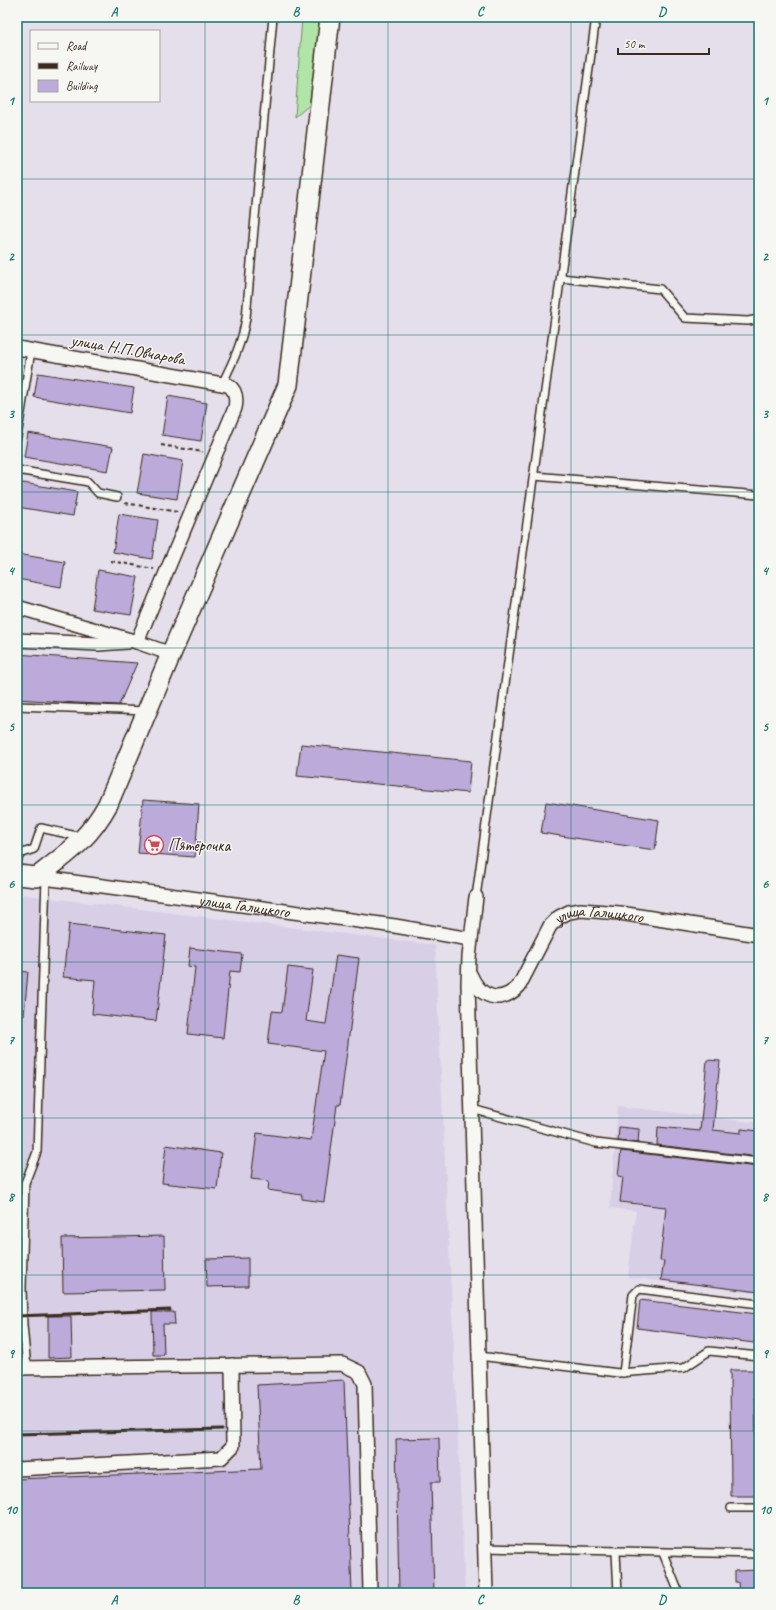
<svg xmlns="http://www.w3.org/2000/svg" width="776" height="1610" font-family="Caveat,sans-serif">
  <rect width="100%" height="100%" fill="#e4dfeb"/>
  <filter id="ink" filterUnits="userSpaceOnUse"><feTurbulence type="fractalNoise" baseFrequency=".025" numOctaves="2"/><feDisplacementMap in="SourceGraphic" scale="8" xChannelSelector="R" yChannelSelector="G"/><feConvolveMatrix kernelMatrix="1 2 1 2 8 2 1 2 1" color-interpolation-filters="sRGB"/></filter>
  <g filter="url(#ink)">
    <!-- built -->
    <g fill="#d8cfe6">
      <path d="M 17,894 L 435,945 L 465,1593 L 17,1593 Z"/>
      <path d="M 618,1106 L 759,1123 L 759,1293 L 628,1277 L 636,1211 L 610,1208 Z"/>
    </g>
    <!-- green -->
    <path fill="#b0e5a7" stroke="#768862" d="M 302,17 L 321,17 L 312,103 L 295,117 Z"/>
    <!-- building -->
    <g fill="#bbaada" stroke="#3b2a1e">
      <path d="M 38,373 L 134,388 L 130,413 L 34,397 Z"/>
      <path d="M 168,396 L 207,403 L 201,441 L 162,435 Z"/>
      <path d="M 28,433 L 113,447 L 108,471 L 24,457 Z"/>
      <path d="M 144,454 L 183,461 L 177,499 L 137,493 Z"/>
      <path d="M 17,482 L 77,492 L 73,516 L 17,507 Z"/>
      <path d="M 119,514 L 158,520 L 152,559 L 113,552 Z"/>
      <path d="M 17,554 L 65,562 L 61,587 L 17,579 Z"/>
      <path d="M 98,570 L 138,577 L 131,615 L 92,609 Z"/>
      <path d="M 17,654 L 137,663 L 119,705 L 77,703 L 17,699 Z"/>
      <path d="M 301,744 L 471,761 L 468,793 L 297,776 Z"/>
      <path d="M 143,800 L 199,804 L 195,857 L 138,853 Z"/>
      <path d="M 546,802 L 659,820 L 655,850 L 541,833 Z"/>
      <path d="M 69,924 L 166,935 L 156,1021 L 92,1014 L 95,980 L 63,977 Z"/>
      <path d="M 190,948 L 242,954 L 240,972 L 230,971 L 223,1038 L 188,1034 L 195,967 L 188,966 Z"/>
      <path d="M 336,955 L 359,958 L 340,1105 L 337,1105 L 324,1202 L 302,1199 L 302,1195 L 268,1190 L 269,1181 L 251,1179 L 257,1133 L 311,1140 L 324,1051 L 268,1044 L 272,1011 L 282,1012 L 288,967 L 313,970 L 306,1021 L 326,1024 Z"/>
      <path d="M 17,971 L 28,972 L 24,1016 L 17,1016 Z"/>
      <path d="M 707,1060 L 720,1061 L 713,1130 L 741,1133 L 741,1129 L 759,1131 L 759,1157 L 657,1145 L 658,1127 L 700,1131 Z"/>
      <path d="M 619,1127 L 639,1129 L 638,1143 L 618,1141 Z"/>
      <path d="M 166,1145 L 221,1153 L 217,1189 L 162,1183 Z"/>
      <path d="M 621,1151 L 759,1167 L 759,1292 L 661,1280 L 664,1261 L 660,1261 L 666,1207 L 620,1202 L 623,1177 L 618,1176 Z"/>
      <path d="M 164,1236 L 165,1290 L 63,1292 L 62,1238 Z"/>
      <path d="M 248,1258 L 248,1286 L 207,1287 L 206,1259 Z"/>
      <path d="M 640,1300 L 758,1314 L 754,1343 L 637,1328 Z"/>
      <path d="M 152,1312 L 174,1312 L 175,1324 L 163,1324 L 164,1355 L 153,1355 Z"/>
      <path d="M 48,1316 L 71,1316 L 72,1357 L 48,1358 Z"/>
      <path d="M 730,1370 L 755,1370 L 756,1470 L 759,1470 L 759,1496 L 731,1496 Z"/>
      <path d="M 344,1380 L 352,1593 L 17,1593 L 17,1479 L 261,1469 L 257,1385 Z"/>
      <path d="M 439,1438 L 440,1482 L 431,1482 L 434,1593 L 399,1593 L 396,1439 Z"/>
      <path d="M 759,1570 L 759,1593 L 739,1593 L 738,1582 L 735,1582 L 735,1571 Z"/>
    </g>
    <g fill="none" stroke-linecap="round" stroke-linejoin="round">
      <!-- lane casing -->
      <g stroke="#3b2a1e" stroke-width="10">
        <g id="lane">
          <path d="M 561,278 L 660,289 L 685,318 L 748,321 L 759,319"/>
          <path d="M 222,384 C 233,362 242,343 246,318 L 273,17"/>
          <path d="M 17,437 L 31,351"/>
          <path d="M 17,470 L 83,481 L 88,482 L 98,493 L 117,497"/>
          <path d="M 534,476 L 759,495"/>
          <path d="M 17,706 L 147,711"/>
          <path d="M 17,862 L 20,854 L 34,849 L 41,828 L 81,837"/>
          <path d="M 476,897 L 596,17"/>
          <path d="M 472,1109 L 596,1143 L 759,1162"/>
          <path d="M 479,1356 L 619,1373 L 684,1368 L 709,1351 L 759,1356"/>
          <path d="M 27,1368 L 23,1325 L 22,1288 L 25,1183 L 37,1152 L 46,878"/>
          <path d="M 623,1373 L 633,1295 L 639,1289 L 759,1304"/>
          <path d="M 731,1508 L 759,1508"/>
          <path d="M 485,1548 L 759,1554"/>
          <path d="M 616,1552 L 618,1593"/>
          <path d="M 663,1553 L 679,1593"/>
        </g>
      </g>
      <!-- street casing -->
      <g stroke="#3b2a1e" stroke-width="16">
        <g id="street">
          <path d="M 17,348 L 228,385 C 236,390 237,398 235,408 L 137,642 L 171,654"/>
          <path d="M 17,607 L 137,642"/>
          <path d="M 17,640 L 98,644 L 127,642"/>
          <path id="s1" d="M 37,877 L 395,926 L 470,939"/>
          <path d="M 476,897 L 469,957 L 468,984 L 486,1593"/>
          <path id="s2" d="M 470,974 C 480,998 500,1005 519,986 L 550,926 L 559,917 L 569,912 L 581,910 L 620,913 L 759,935"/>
          <path d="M 17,1368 L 342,1364 L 359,1372 L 365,1384 L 370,1593"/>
          <path d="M 17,1469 L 221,1458 L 233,1446 L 232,1365"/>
        </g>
      </g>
      <!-- secondary casing -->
      <g stroke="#3b2a1e" stroke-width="22">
        <path id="secondary" d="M 17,875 L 37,877 C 68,853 89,839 108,804 L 171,654 L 288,385 L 330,17"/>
      </g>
      <!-- path -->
      <g stroke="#3b2a1e" stroke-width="2" stroke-dasharray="4 3" stroke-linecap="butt">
        <path d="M 161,445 L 203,452"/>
        <path d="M 125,503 L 178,512"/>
        <path d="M 111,561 L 154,569"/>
      </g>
      <!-- lane -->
      <use href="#lane" stroke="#f6f6f2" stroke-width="7"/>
      <!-- street -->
      <use href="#street" stroke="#f6f6f2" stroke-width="13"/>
      <!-- secondary -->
      <use href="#secondary" stroke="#f6f6f2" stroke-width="19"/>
      <!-- rail -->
      <g stroke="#3b2a1e" stroke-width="3">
        <path d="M 17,1316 L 170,1310"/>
        <path d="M 17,1434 L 222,1429"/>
      </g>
    </g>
  </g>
  <!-- grid -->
  <path fill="none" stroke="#0f766e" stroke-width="1" stroke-opacity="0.55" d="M 205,17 L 205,1593M 388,17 L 388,1593M 571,17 L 571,1593M 17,179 L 759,179M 17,335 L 759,335M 17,492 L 759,492M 17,648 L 759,648M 17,805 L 759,805M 17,962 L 759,962M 17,1118 L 759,1118M 17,1275 L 759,1275M 17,1431 L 759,1431"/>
  <!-- icons -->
  <defs>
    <g id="supermarket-ring" transform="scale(1)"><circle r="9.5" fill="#f6f6f2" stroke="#d1495b" stroke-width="1.5"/><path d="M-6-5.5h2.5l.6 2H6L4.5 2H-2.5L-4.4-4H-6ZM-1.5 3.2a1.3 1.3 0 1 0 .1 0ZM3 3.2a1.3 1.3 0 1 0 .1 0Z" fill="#d1495b"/></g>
  </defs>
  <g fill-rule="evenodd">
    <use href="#supermarket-ring" x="154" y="845"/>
  </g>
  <g text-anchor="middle" stroke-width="3" stroke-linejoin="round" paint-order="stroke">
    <!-- street labels -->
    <g font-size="17" fill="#3b2a1e" stroke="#f6f6f2">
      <text transform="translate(128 349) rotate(10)" y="6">улица Н.П.Овчарова</text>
      <text dy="6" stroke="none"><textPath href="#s1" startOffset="209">улица Галицкого</textPath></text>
      <text dy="6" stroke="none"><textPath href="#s2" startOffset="183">улица Галицкого</textPath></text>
    </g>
    <!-- poi labels -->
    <g font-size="17" fill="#3b2a1e" stroke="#f6f6f2" text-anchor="start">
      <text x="168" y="851">Пятёрочка</text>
    </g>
  </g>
  <!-- margin -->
  <rect width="776" height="1610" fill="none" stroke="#f6f6f2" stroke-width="44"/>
  <!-- legend -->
  <rect x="30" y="30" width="130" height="72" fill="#f6f6f2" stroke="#aba49d"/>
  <rect x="38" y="43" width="20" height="6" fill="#f6f6f2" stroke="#aba49d"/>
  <text x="66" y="50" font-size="12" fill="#3b2a1e">Road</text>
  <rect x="38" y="63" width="20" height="6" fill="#3b2a1e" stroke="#aba49d"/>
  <text x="66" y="70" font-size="12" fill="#3b2a1e">Railway</text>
  <rect x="38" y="80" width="20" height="12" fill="#bbaada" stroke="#aba49d"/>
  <text x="66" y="90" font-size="12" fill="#3b2a1e">Building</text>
  <!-- scale -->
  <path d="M618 48v6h91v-6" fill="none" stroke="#3b2a1e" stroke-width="2"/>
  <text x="624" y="48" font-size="12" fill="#3b2a1e" stroke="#f6f6f2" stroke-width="3" paint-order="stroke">50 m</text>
  <rect x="22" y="22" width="732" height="1566" fill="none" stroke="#0f766e" stroke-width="1.5"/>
  <g font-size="13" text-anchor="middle" font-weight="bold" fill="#0f766e">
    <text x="114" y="16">A</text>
    <text x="296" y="16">B</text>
    <text x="480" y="16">C</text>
    <text x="662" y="16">D</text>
    <text x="11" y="105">1</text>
    <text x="765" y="105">1</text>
    <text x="11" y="261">2</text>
    <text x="765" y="261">2</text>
    <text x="11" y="418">3</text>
    <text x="765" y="418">3</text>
    <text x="11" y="575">4</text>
    <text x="765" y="575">4</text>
    <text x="11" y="731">5</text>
    <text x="765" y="731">5</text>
    <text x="11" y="888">6</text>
    <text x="765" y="888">6</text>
    <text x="11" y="1044">7</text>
    <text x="765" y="1044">7</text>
    <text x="11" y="1201">8</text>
    <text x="765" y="1201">8</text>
    <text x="11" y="1358">9</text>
    <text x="765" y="1358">9</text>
    <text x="11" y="1514">10</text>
    <text x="765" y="1514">10</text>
    <text x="114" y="1604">A</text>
    <text x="296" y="1604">B</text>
    <text x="480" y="1604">C</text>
    <text x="662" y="1604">D</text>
  </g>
</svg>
